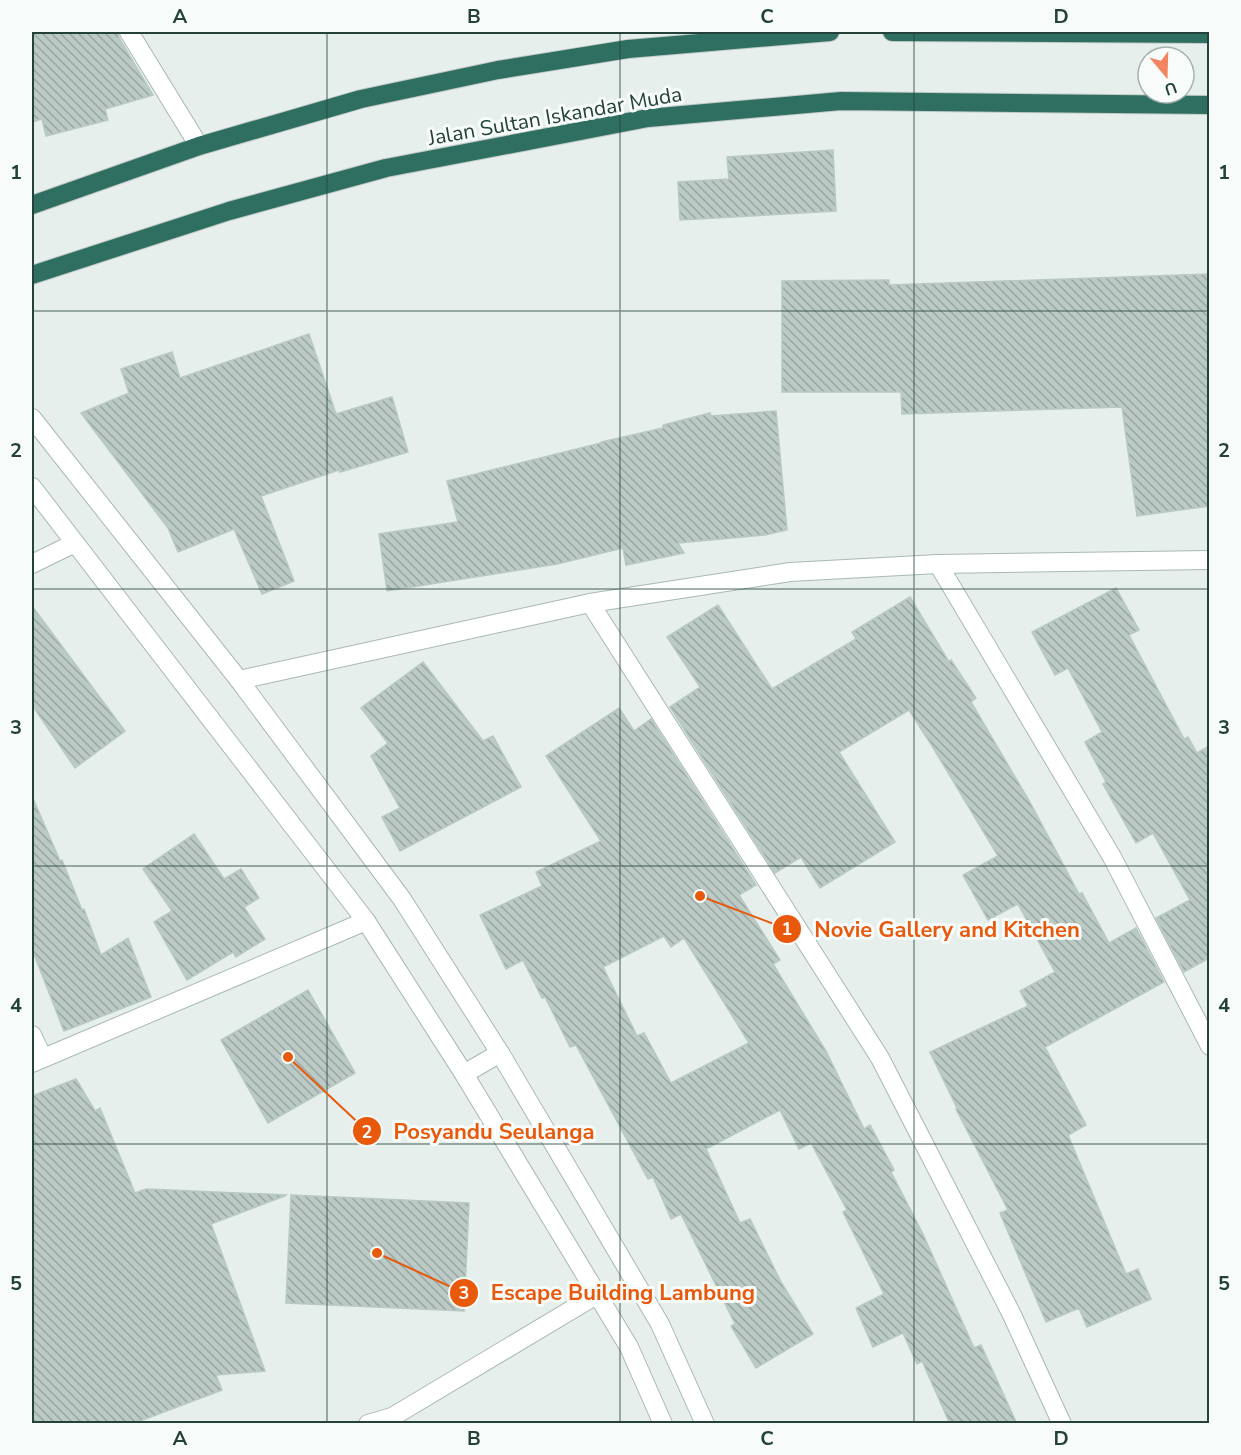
<svg xmlns="http://www.w3.org/2000/svg" width="1241" height="1455" font-family="'Nunito Sans',sans-serif">
  <defs>
    <pattern id="building-back-hatch" width="6" height="6" patternUnits="userSpaceOnUse" patternTransform="scale(1.5)"><rect width="6" height="6" fill="#bbcac4"/><path d="M-1 5l2 2M0 0l6 6M5-1l2 2" fill="none" stroke="#98a6a0"/></pattern>
  </defs>
  <rect width="100%" height="100%" fill="#e6efeb"/>
  <!-- building -->
  <g fill="url(#building-back-hatch)" stroke="#b8c9c2" stroke-width="1.5" fill-rule="evenodd">
    <path d="M 32,32 L 118,32 L 119,38 L 153,95 L 105,109 L 108,120 L 46,136 L 42,119 L 32,122 Z"/>
    <path d="M 833,150 L 836,211 L 680,220 L 678,182 L 729,179 L 727,157 Z"/>
    <path d="M 1209,274 L 1209,506 L 1137,516 L 1122,407 L 902,414 L 901,392 L 782,392 L 782,281 L 889,280 L 889,285 Z"/>
    <path d="M 309,334 L 336,414 L 392,397 L 408,452 L 340,472 L 339,470 L 261,496 L 294,581 L 262,594 L 234,529 L 178,552 L 168,528 L 81,413 L 129,393 L 121,369 L 172,352 L 180,378 Z"/>
    <path d="M 776,411 L 787,530 L 765,535 L 678,543 L 684,553 L 626,565 L 623,548 L 557,564 L 387,591 L 379,534 L 458,522 L 447,481 L 601,443 L 601,442 L 663,428 L 663,425 L 710,413 L 711,416 Z"/>
    <path d="M 1116,588 L 1139,630 L 1129,635 L 1184,739 L 1188,737 L 1197,753 L 1209,746 L 1209,958 L 1184,972 L 1156,918 L 1190,900 L 1153,833 L 1136,843 L 1103,784 L 1106,782 L 1085,742 L 1102,732 L 1068,668 L 1055,675 L 1032,632 Z"/>
    <path d="M 910,597 L 949,662 L 951,660 L 976,698 L 971,702 L 1031,804 L 1079,894 L 1082,893 L 1109,943 L 1136,928 L 1164,982 L 1045,1047 L 1086,1125 L 1068,1135 L 1126,1274 L 1138,1269 L 1151,1299 L 1087,1327 L 1079,1308 L 1046,1322 L 1000,1213 L 1008,1210 L 956,1109 L 957,1108 L 930,1052 L 1028,1006 L 1020,991 L 1055,972 L 1018,904 L 988,920 L 963,875 L 998,856 L 932,746 L 909,710 L 839,752 L 895,842 L 820,888 L 801,857 L 775,873 L 670,707 L 700,687 L 667,637 L 718,605 L 772,689 L 856,639 L 852,632 Z"/>
    <path d="M 32,606 L 125,731 L 75,768 L 32,705 Z"/>
    <path d="M 423,662 L 483,741 L 493,736 L 521,787 L 400,851 L 382,817 L 400,808 L 371,756 L 388,743 L 361,708 Z"/>
    <path d="M 619,708 L 634,731 L 651,719 L 756,885 L 739,895 L 780,960 L 773,964 L 826,1051 L 864,1129 L 870,1125 L 894,1170 L 891,1172 L 922,1232 L 974,1348 L 981,1345 L 1017,1424 L 950,1424 L 922,1361 L 917,1364 L 903,1333 L 873,1347 L 856,1308 L 884,1294 L 843,1212 L 847,1210 L 811,1143 L 799,1149 L 780,1110 L 706,1149 L 740,1223 L 750,1219 L 781,1282 L 813,1334 L 756,1368 L 731,1326 L 735,1324 L 681,1214 L 671,1219 L 653,1177 L 648,1179 L 576,1045 L 570,1047 L 545,997 L 542,998 L 523,960 L 506,969 L 480,915 L 542,886 L 536,872 L 601,841 L 546,756 ZM 664,936 L 671,947 L 684,938 L 749,1043 L 671,1083 L 644,1033 L 637,1036 L 603,967 Z"/>
    <path d="M 32,796 L 60,861 L 62,860 L 82,910 L 84,909 L 101,955 L 128,938 L 151,997 L 64,1031 L 32,949 Z"/>
    <path d="M 194,834 L 224,879 L 241,869 L 259,898 L 244,907 L 265,939 L 236,957 L 233,952 L 187,980 L 154,922 L 172,911 L 143,869 Z"/>
    <path d="M 308,990 L 355,1073 L 268,1123 L 221,1040 Z"/>
    <path d="M 76,1079 L 95,1111 L 100,1108 L 135,1193 L 146,1189 L 287,1195 L 211,1224 L 265,1371 L 216,1375 L 222,1390 L 132,1424 L 32,1424 L 32,1096 Z"/>
    <path d="M 291,1195 L 469,1203 L 464,1311 L 286,1303 Z"/>
  </g>
  <g fill="none" stroke-linecap="round" stroke-linejoin="round">
    <!-- minor casing -->
    <g stroke="#a8b8b2" stroke-width="20">
      <g id="minor">
        <path d="M 129,32 L 199,146"/>
        <path d="M 32,418 L 239,680 L 402,899 L 500,1053 L 660,1324 L 705,1424"/>
        <path d="M 32,487 L 366,921 L 464,1074 L 629,1347 L 663,1424"/>
        <path d="M 32,564 L 75,543"/>
        <path d="M 938,564 L 1112,857 L 1210,1046"/>
        <path d="M 590,603 L 880,1058 L 1012,1315 L 1062,1424"/>
        <path d="M 239,680 L 590,603 L 790,572 L 938,564 L 1210,560"/>
        <path d="M 32,1035 L 43,1058"/>
        <path d="M 32,1063 L 366,921"/>
        <path d="M 464,1074 L 500,1053"/>
        <path d="M 368,1424 L 392,1417 L 598,1294"/>
      </g>
    </g>
    <!-- highway casing -->
    <g stroke="#c2cac8" stroke-width="20">
      <g id="highway">
        <path d="M 892,32 L 1210,34"/>
        <path d="M 32,205 L 199,146 L 361,99 L 498,70 L 628,49 L 830,32"/>
        <path d="M 32,275 L 229,211 L 386,168 L 648,118 L 841,101 L 1210,105"/>
      </g>
    </g>
    <!-- minor -->
    <use href="#minor" stroke="#fff" stroke-width="18"/>
    <!-- highway -->
    <use href="#highway" stroke="#2f6f62" stroke-width="18"/>
  </g>
  <!-- grid -->
  <path fill="none" stroke="#24423a" stroke-width="1.5" stroke-opacity="0.55" d="M 327,32 L 327,1424M 620,32 L 620,1424M 914,32 L 914,1424M 32,311 L 1210,311M 32,589 L 1210,589M 32,866 L 1210,866M 32,1144 L 1210,1144"/>
  <g text-anchor="middle" stroke-width="6" stroke-linejoin="round" paint-order="stroke">
    <!-- street labels -->
    <g font-size="21" fill="#24423a" stroke="#f7fbf9">
      <text transform="translate(555 116) rotate(-10)" y="7">Jalan Sultan Iskandar Muda</text>
    </g>
  </g>
  <!-- callouts -->
  <path fill="none" stroke="#e8590c" stroke-width="2" d="M700 896L787 929M288 1057L367 1131M377 1253L464 1293"/>
  <g fill="#e8590c" stroke="#f7fbf9" stroke-width="2">
    <circle cx="700" cy="896" r="6"/>
    <circle cx="288" cy="1057" r="6"/>
    <circle cx="377" cy="1253" r="6"/>
    <circle cx="787" cy="929" r="15"/>
    <circle cx="367" cy="1131" r="15"/>
    <circle cx="464" cy="1293" r="15"/>
  </g>
  <g font-size="18" text-anchor="middle" font-weight="bold" fill="#fff">
    <text x="787" y="935">1</text>
    <text x="367" y="1138">2</text>
    <text x="464" y="1299">3</text>
  </g>
  <g font-size="22" text-anchor="middle" font-weight="bold" fill="#e8590c" stroke="#f7fbf9" stroke-width="6" stroke-linejoin="round" paint-order="stroke">
    <text x="947" y="937">Novie Gallery and Kitchen</text>
    <text x="494" y="1139">Posyandu Seulanga</text>
    <text x="623" y="1300">Escape Building Lambung</text>
  </g>
  <!-- border -->
  <rect width="1241" height="1455" fill="none" stroke="#f7fbf9" stroke-width="66"/>
  <!-- north arrow -->
  <g transform="translate(1166 75) rotate(161)"><circle r="28" fill="#f7fbf9" stroke="#a3b1ad" stroke-width="1.5"/>
  <path d="M0-4.5L10 22L0 15L-10 22Z" fill="#f4845f"/>
  <text y="-9" font-size="16" font-weight="bold" text-anchor="middle" fill="#24423a">U</text>
  </g>
  <rect x="33" y="33" width="1175" height="1389" fill="none" stroke="#24423a" stroke-width="2"/>
  <g font-size="20" text-anchor="middle" font-weight="bold" fill="#24423a">
    <text x="180" y="23">A</text>
    <text x="474" y="23">B</text>
    <text x="767" y="23">C</text>
    <text x="1061" y="23">D</text>
    <text x="16" y="179">1</text>
    <text x="1224" y="179">1</text>
    <text x="16" y="457">2</text>
    <text x="1224" y="457">2</text>
    <text x="16" y="734">3</text>
    <text x="1224" y="734">3</text>
    <text x="16" y="1012">4</text>
    <text x="1224" y="1012">4</text>
    <text x="16" y="1290">5</text>
    <text x="1224" y="1290">5</text>
    <text x="180" y="1445">A</text>
    <text x="474" y="1445">B</text>
    <text x="767" y="1445">C</text>
    <text x="1061" y="1445">D</text>
  </g>
</svg>
